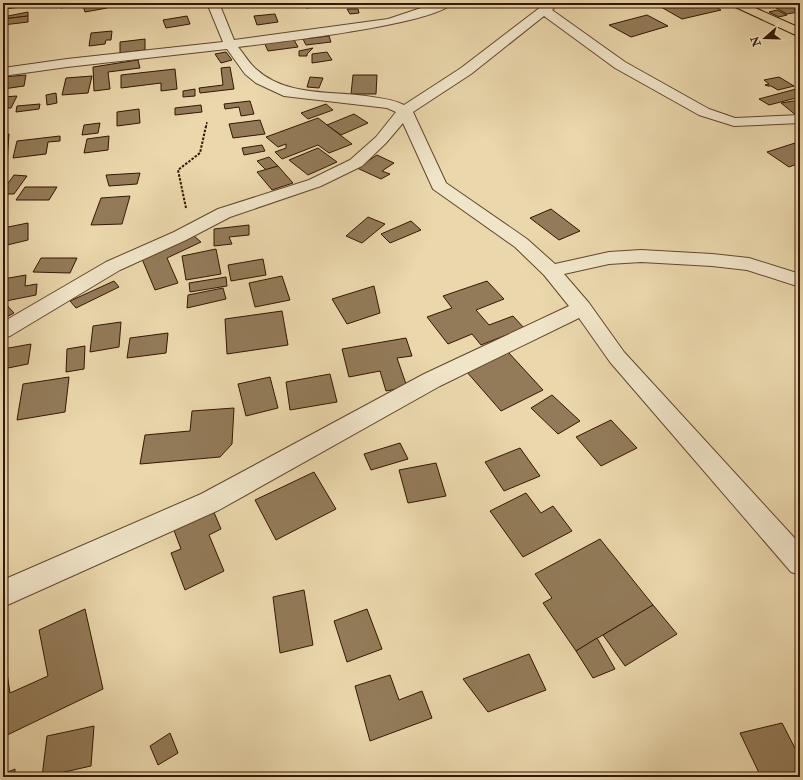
<svg xmlns="http://www.w3.org/2000/svg" width="803" height="780" font-family="'IM FELL Double Pica',serif">
  <rect width="100%" height="100%" fill="#ead7ac"/>
  <filter id="stains"><feTurbulence type="fractalNoise" baseFrequency=".005" numOctaves="4"/><feColorMatrix values="0 0 0 0 .2 0 0 0 0 .09 0 0 0 0 .02 0 0 0 .5 -.17"/></filter>
  <radialGradient id="worn" r=".72"><stop offset=".6" stop-color="#630" stop-opacity="0"/><stop offset="1" stop-color="#630" stop-opacity=".3"/></radialGradient>
  <!-- building -->
  <g fill="#937b59" stroke="#341700">
    <path d="M 3,3 L 41,3 L 41,5 L 3,9 Z"/>
    <path d="M 56,3 L 81,3 L 61,8 Z"/>
    <path d="M 105,3 L 107,8 L 85,12 L 83,6 Z"/>
    <path d="M 304,3 L 334,3 L 335,5 L 306,8 Z"/>
    <path d="M 681,3 L 708,3 L 721,10 L 682,19 L 661,7 Z"/>
    <path d="M 745,3 L 770,3 L 771,4 L 756,8 Z"/>
    <path d="M 793,4 L 800,8 L 794,10 L 798,12 L 787,14 L 776,8 Z"/>
    <path d="M 347,9 L 358,9 L 359,13 L 350,14 Z"/>
    <path d="M 777,10 L 787,15 L 779,17 L 769,12 Z"/>
    <path d="M 28,12 L 28,16 L 3,19 L 3,17 Z"/>
    <path d="M 275,14 L 278,22 L 257,25 L 254,16 Z"/>
    <path d="M 647,15 L 668,26 L 631,37 L 609,25 Z"/>
    <path d="M 28,16 L 28,22 L 3,25 L 3,19 Z"/>
    <path d="M 187,16 L 190,24 L 166,28 L 163,20 Z"/>
    <path d="M 112,31 L 111,40 L 106,40 L 105,44 L 89,46 L 91,33 Z"/>
    <path d="M 329,36 L 331,42 L 306,45 L 303,39 Z"/>
    <path d="M 293,38 L 298,47 L 268,51 L 264,42 Z"/>
    <path d="M 145,39 L 145,50 L 120,53 L 120,42 Z"/>
    <path d="M 313,48 L 307,54 L 307,56 L 299,56 L 299,51 Z"/>
    <path d="M 226,52 L 232,60 L 221,63 L 215,54 Z"/>
    <path d="M 327,52 L 332,60 L 312,63 L 312,54 Z"/>
    <path d="M 138,60 L 140,68 L 108,72 L 110,89 L 94,91 L 93,67 Z"/>
    <path d="M 230,67 L 234,89 L 200,93 L 199,88 L 223,85 L 221,68 Z"/>
    <path d="M 175,69 L 177,89 L 161,91 L 161,83 L 121,88 L 121,75 Z"/>
    <path d="M 26,75 L 24,86 L 3,89 L 3,77 Z"/>
    <path d="M 353,75 L 377,75 L 376,94 L 351,94 Z"/>
    <path d="M 92,76 L 88,93 L 62,95 L 66,78 Z"/>
    <path d="M 310,77 L 323,78 L 319,88 L 307,87 Z"/>
    <path d="M 779,77 L 794,86 L 778,90 L 771,86 L 768,86 L 765,85 L 769,84 L 764,80 Z"/>
    <path d="M 195,89 L 195,96 L 183,97 L 183,91 Z"/>
    <path d="M 796,89 L 800,91 L 800,97 L 769,105 L 759,99 Z"/>
    <path d="M 56,93 L 57,103 L 47,105 L 46,95 Z"/>
    <path d="M 17,96 L 11,108 L 3,108 L 3,97 Z"/>
    <path d="M 800,100 L 800,115 L 797,116 L 781,103 Z"/>
    <path d="M 250,101 L 254,114 L 241,116 L 239,107 L 225,109 L 224,104 Z"/>
    <path d="M 40,104 L 39,109 L 16,112 L 17,106 Z"/>
    <path d="M 326,104 L 333,110 L 308,119 L 301,113 Z"/>
    <path d="M 201,105 L 202,112 L 175,115 L 175,108 Z"/>
    <path d="M 139,109 L 140,123 L 117,126 L 117,112 Z"/>
    <path d="M 354,114 L 368,123 L 341,135 L 327,125 Z"/>
    <path d="M 318,118 L 352,144 L 329,153 L 318,145 L 282,159 L 275,152 L 286,148 L 286,144 L 278,147 L 266,137 Z"/>
    <path d="M 260,120 L 265,134 L 233,138 L 229,124 Z"/>
    <path d="M 100,123 L 98,133 L 82,135 L 84,125 Z"/>
    <path d="M 9,134 L 7,163 L 3,164 L 3,135 Z"/>
    <path d="M 60,136 L 60,141 L 48,142 L 46,154 L 13,158 L 17,141 Z"/>
    <path d="M 109,136 L 108,150 L 84,153 L 87,139 Z"/>
    <path d="M 795,143 L 800,146 L 800,163 L 789,167 L 767,152 Z"/>
    <path d="M 262,145 L 265,151 L 244,155 L 242,148 Z"/>
    <path d="M 318,148 L 337,162 L 308,175 L 289,160 Z"/>
    <path d="M 377,155 L 394,163 L 382,171 L 390,174 L 381,179 L 357,168 Z"/>
    <path d="M 269,157 L 278,166 L 266,170 L 257,161 Z"/>
    <path d="M 278,166 L 293,183 L 272,190 L 257,172 Z"/>
    <path d="M 140,173 L 137,184 L 109,186 L 106,175 Z"/>
    <path d="M 14,175 L 27,176 L 14,194 L 3,194 L 3,190 Z"/>
    <path d="M 25,187 L 57,187 L 49,200 L 16,200 Z"/>
    <path d="M 130,196 L 122,224 L 91,225 L 101,198 Z"/>
    <path d="M 551,209 L 580,231 L 559,240 L 530,218 Z"/>
    <path d="M 368,217 L 385,224 L 362,243 L 346,236 Z"/>
    <path d="M 411,221 L 421,230 L 390,243 L 381,234 Z"/>
    <path d="M 28,223 L 28,240 L 3,246 L 3,228 Z"/>
    <path d="M 249,225 L 249,235 L 229,237 L 232,244 L 214,246 L 214,229 Z"/>
    <path d="M 193,235 L 201,242 L 167,258 L 178,283 L 155,290 L 142,259 Z"/>
    <path d="M 216,249 L 221,274 L 186,280 L 182,256 Z"/>
    <path d="M 41,258 L 77,258 L 70,273 L 33,272 Z"/>
    <path d="M 263,259 L 266,275 L 231,281 L 228,265 Z"/>
    <path d="M 26,275 L 25,286 L 37,284 L 36,295 L 6,301 L 7,288 L 3,289 L 3,279 Z"/>
    <path d="M 282,276 L 290,300 L 255,307 L 249,283 Z"/>
    <path d="M 226,277 L 227,286 L 190,292 L 189,283 Z"/>
    <path d="M 114,281 L 119,287 L 76,308 L 70,301 Z"/>
    <path d="M 487,281 L 504,299 L 476,310 L 489,325 L 513,316 L 524,328 L 481,345 L 472,334 L 448,344 L 427,317 L 452,308 L 443,296 Z"/>
    <path d="M 374,286 L 380,313 L 347,324 L 332,299 Z"/>
    <path d="M 223,288 L 226,299 L 187,308 L 188,295 Z"/>
    <path d="M 3,301 L 14,313 L 3,319 Z"/>
    <path d="M 282,311 L 288,345 L 227,354 L 225,319 Z"/>
    <path d="M 121,322 L 119,347 L 90,352 L 93,326 Z"/>
    <path d="M 168,333 L 166,353 L 127,358 L 130,338 Z"/>
    <path d="M 406,338 L 412,356 L 397,358 L 407,387 L 386,391 L 380,371 L 349,377 L 342,349 Z"/>
    <path d="M 31,344 L 28,364 L 3,369 L 3,349 Z"/>
    <path d="M 85,346 L 84,369 L 66,372 L 67,349 Z"/>
    <path d="M 508,352 L 543,390 L 501,411 L 466,371 Z"/>
    <path d="M 330,374 L 337,402 L 290,410 L 286,382 Z"/>
    <path d="M 69,377 L 65,412 L 17,420 L 23,384 Z"/>
    <path d="M 270,377 L 278,408 L 246,416 L 238,384 Z"/>
    <path d="M 552,395 L 580,421 L 558,434 L 531,408 Z"/>
    <path d="M 234,408 L 232,444 L 220,457 L 140,464 L 145,435 L 190,431 L 192,411 Z"/>
    <path d="M 611,420 L 637,448 L 601,466 L 576,437 Z"/>
    <path d="M 400,443 L 408,459 L 371,470 L 364,454 Z"/>
    <path d="M 520,448 L 540,476 L 504,491 L 485,462 Z"/>
    <path d="M 436,463 L 446,496 L 408,503 L 399,470 Z"/>
    <path d="M 314,472 L 336,509 L 276,540 L 255,500 Z"/>
    <path d="M 526,493 L 541,513 L 553,506 L 572,531 L 523,557 L 490,511 Z"/>
    <path d="M 213,510 L 221,529 L 209,535 L 224,571 L 185,590 L 171,553 L 181,549 L 173,528 Z"/>
    <path d="M 600,539 L 653,605 L 576,651 L 543,603 L 552,598 L 535,574 Z"/>
    <path d="M 304,590 L 313,645 L 280,653 L 273,597 Z"/>
    <path d="M 653,605 L 677,634 L 625,666 L 603,635 Z"/>
    <path d="M 85,609 L 103,689 L 3,737 L 3,647 L 10,693 L 48,676 L 39,630 Z"/>
    <path d="M 367,609 L 382,649 L 347,662 L 334,621 Z"/>
    <path d="M 597,638 L 615,669 L 593,678 L 576,651 Z"/>
    <path d="M 529,654 L 546,690 L 488,712 L 463,679 Z"/>
    <path d="M 390,675 L 399,700 L 422,691 L 432,718 L 370,741 L 355,686 Z"/>
    <path d="M 782,723 L 800,758 L 800,777 L 761,777 L 740,733 Z"/>
    <path d="M 94,726 L 91,766 L 42,777 L 47,736 Z"/>
    <path d="M 170,733 L 178,753 L 158,765 L 150,746 Z"/>
    <path d="M 15,769 L 15,777 L 3,777 L 3,774 Z"/>
  </g>
  <g fill="none" stroke-linecap="round" stroke-linejoin="round">
    <!-- street casing -->
    <g stroke="#62472b" stroke-width="2">
      <path id="street" d="M 207,3 L 219,3 L 234,40 L 388,19 L 436,3 L 452,3 C 437,24 272,43 238,47 C 244,54 249,63 256,69 C 285,96 329,91 366,96 C 379,98 392,99 404,105 L 461,68 L 546,3 L 559,3 L 552,10 L 625,62 L 709,109 L 735,118 L 800,115 L 800,123 L 734,126 L 699,115 L 615,68 L 544,16 L 471,74 L 413,112 L 446,183 L 527,239 L 555,264 L 609,252 L 641,250 L 712,254 L 749,258 L 800,274 L 800,287 L 747,270 L 712,266 L 641,262 L 609,264 L 564,274 L 589,303 L 624,352 L 800,544 L 800,575 L 791,572 L 610,362 L 579,318 L 440,386 L 219,510 L 3,607 L 3,580 L 201,494 L 424,374 L 569,306 L 544,275 L 515,247 L 433,189 L 403,123 L 386,143 L 362,166 L 321,186 L 230,217 L 186,240 L 120,270 L 10,336 L 3,338 L 3,322 L 106,262 L 174,232 L 218,209 L 309,180 L 350,160 L 376,137 L 396,112 L 387,108 L 284,96 L 256,83 L 245,74 L 227,49 L 67,67 L 3,76 L 3,68 L 67,59 L 223,42 Z"/>
    </g>
    <!-- primary casing -->
    <g stroke="#341700" stroke-width="2">
      <path id="primary" d="M 729,3 L 744,3 L 800,28 L 800,37 L 731,5 Z"/>
    </g>
    <!-- path-far1 -->
    <path stroke="#341700" stroke-width="1.5" stroke-dasharray="2 1" stroke-linecap="butt" d="M 206,127 L 207,122"/>
    <!-- path -->
    <path stroke="#341700" stroke-width="2" stroke-dasharray="2.5 1.5" stroke-linecap="butt" d="M 186,208 L 178,170 L 200,153 L 206,126"/>
    <!-- street -->
    <use href="#street" fill="#f1e5c9" fill-rule="evenodd"/>
    <!-- primary -->
    <use href="#primary" fill="#ead7ac" fill-rule="evenodd"/>
  </g>
  <!-- margin -->
  <rect width="803" height="780" fill="none" stroke="#ead7ac" stroke-width="16"/>
  <rect x="4" y="4" width="795" height="772" fill="none" stroke="#341700" stroke-width="2"/>
  <rect x="8" y="8" width="787" height="764" fill="none" stroke="#341700"/>
  <!-- north arrow -->
  <g transform="translate(765 38) rotate(250)" stroke="#f1e5c9" stroke-width="3" paint-order="stroke">
  <path d="M0-3L7 15L0 10L-7 15Z" fill="#341700"/>
  <text y="-6" font-size="11" font-weight="bold" text-anchor="middle" fill="#341700">N</text>
  </g>
  <rect width="100%" height="100%" filter="url(#stains)"/>
  <rect width="100%" height="100%" fill="url(#worn)"/>
</svg>
